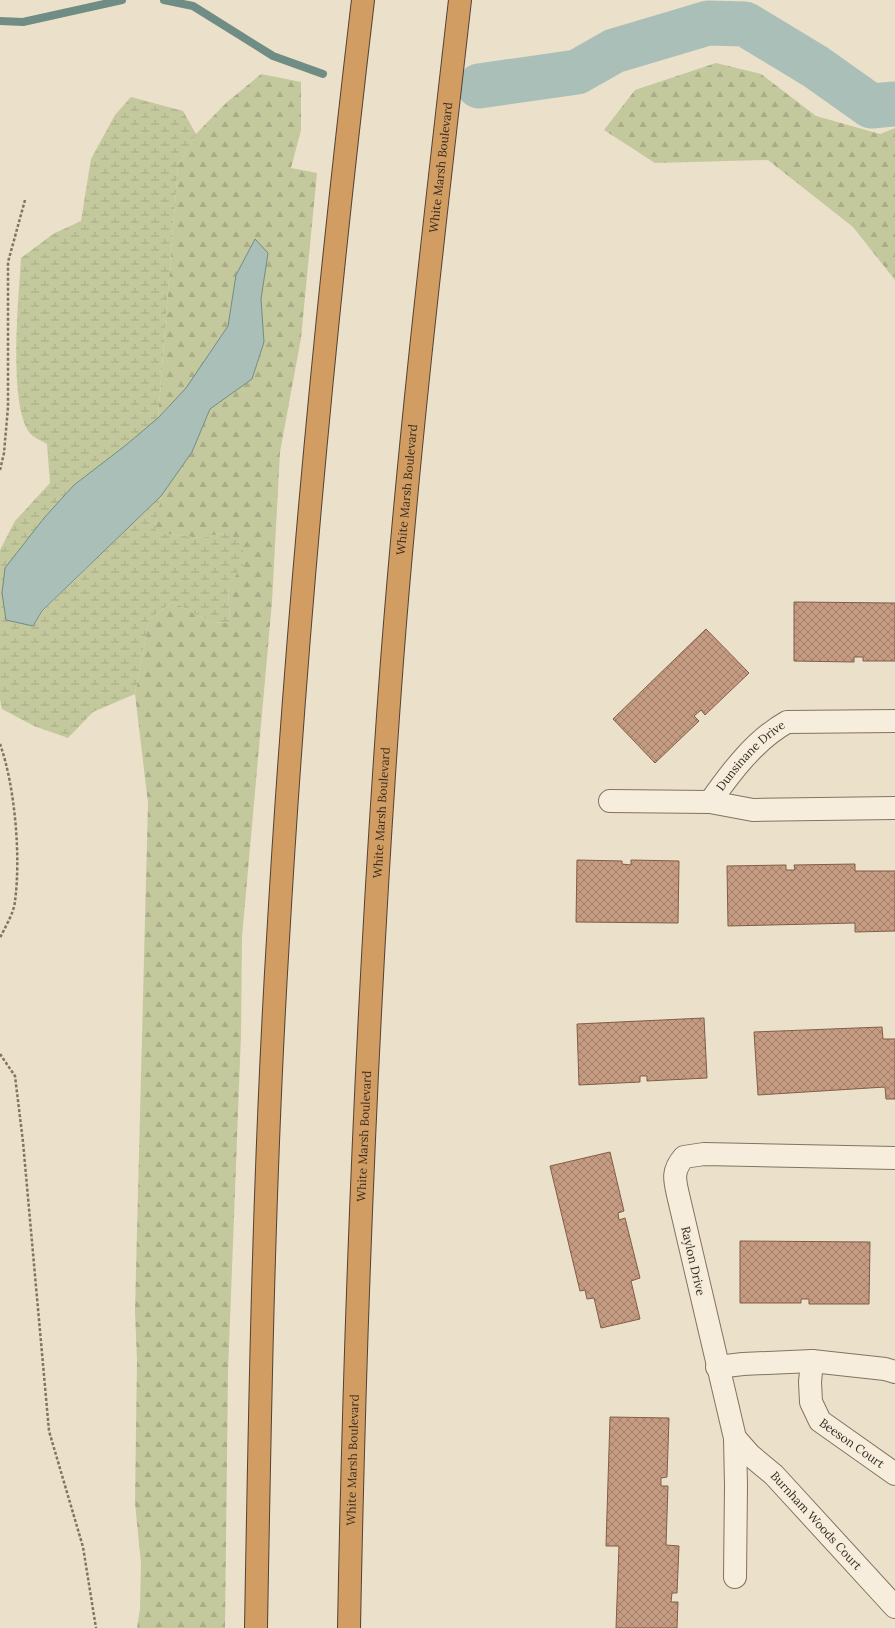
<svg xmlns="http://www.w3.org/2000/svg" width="895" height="1628" font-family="Lora,serif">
  <defs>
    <pattern id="forest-firs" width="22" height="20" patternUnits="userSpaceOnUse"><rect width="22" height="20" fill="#c4c89d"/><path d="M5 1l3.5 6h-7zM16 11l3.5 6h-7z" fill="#a9ac87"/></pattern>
    <pattern id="wetland-marsh" width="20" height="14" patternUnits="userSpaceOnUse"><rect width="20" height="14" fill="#c4c89d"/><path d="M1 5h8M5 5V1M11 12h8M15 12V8" fill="none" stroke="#a9ac87"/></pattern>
    <pattern id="building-cross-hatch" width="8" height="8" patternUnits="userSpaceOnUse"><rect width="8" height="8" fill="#c59c82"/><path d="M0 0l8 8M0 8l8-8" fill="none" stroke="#a17f6a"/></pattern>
  </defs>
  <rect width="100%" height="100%" fill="#ebe0c9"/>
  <!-- forest -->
  <g fill="url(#forest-firs)">
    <path d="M 716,63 L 761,74 L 816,116 L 880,134 L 895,128 L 895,280 L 853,227 L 768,160 L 655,163 L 604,130 L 635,90 Z"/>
    <path d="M 261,74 L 301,82 L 301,130 L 291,168 L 317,173 L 301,338 L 280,452 L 272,602 L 242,937 L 241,1035 L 228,1372 L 225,1628 L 137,1628 L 140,1609 L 141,1563 L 135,1503 L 137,1361 L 135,1311 L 148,803 L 135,694 L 149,619 L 173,602 L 211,622 L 230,623 L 228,585 L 244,564 L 225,533 L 200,538 L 154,532 L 161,496 L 192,452 L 210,409 L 252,379 L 264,342 L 261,299 L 268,253 L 236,275 L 228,326 L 186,388 L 158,418 L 178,165 L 196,134 L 226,103 Z"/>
  </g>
  <!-- wetland -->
  <path fill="url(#wetland-marsh)" d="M 131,97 L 183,111 L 196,134 L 178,165 L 158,418 L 126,445 L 74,485 L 44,518 L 5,568 L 33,626 L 43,611 L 161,496 L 155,532 L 200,538 L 225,533 L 243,542 L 244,564 L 228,586 L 230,623 L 211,622 L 173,602 L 149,619 L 135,694 L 93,712 L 68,738 L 34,726 L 2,709 L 0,700 L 0,550 L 15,521 L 50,483 L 47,444 C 42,441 32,437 29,432 C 8,401 19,297 21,258 L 53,234 L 81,221 L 91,159 L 115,115 Z"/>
  <!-- water -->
  <path fill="#a9bfb8" stroke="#708d85" d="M 255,239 L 268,253 L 261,299 L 264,342 L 252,379 L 210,409 L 192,452 L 161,496 L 42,611 L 33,626 L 6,620 L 2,593 L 5,568 L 44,518 L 74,485 L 126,445 L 158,418 L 186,388 L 228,326 L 236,275 Z"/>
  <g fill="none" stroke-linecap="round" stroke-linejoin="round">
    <!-- stream -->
    <g stroke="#708d85" stroke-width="8">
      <path d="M 164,0 L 193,6 L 273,56 L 323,74"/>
      <path d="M 0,21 L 23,22 L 122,0"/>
    </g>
    <!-- river -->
    <path stroke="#a9bfb8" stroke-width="45" d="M 479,86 L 577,72 L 614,51 L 708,23 L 745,24 L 816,67 L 871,106 L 895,104"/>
  </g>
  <!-- building -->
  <g fill="url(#building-cross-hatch)" stroke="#825d47">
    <path d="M 794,602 L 895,603 L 895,661 L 863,661 L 863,657 L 854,657 L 854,662 L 794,661 Z"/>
    <path d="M 706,629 L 749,673 L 705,715 L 701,710 L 694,716 L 699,721 L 655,763 L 613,719 Z"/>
    <path d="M 577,860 L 622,861 L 622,864 L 631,865 L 631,860 L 679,861 L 678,923 L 576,922 Z"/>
    <path d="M 855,864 L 855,871 L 895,871 L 895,931 L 855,932 L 855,923 L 728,926 L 727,866 L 786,865 L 786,870 L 795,870 L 794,865 Z"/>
    <path d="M 704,1018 L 707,1078 L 647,1081 L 647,1076 L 640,1076 L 640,1082 L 579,1085 L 577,1024 Z"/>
    <path d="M 882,1027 L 883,1039 L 895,1039 L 895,1099 L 886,1099 L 885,1087 L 758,1095 L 754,1032 Z"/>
    <path d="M 610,1152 L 624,1211 L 618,1213 L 619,1220 L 625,1218 L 640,1278 L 631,1281 L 640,1319 L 601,1328 L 594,1298 L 587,1299 L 585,1290 L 580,1291 L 550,1166 Z"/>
    <path d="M 740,1241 L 870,1242 L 869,1304 L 809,1304 L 809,1299 L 801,1299 L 801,1303 L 740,1303 Z"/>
    <path d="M 610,1417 L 669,1418 L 667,1477 L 661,1478 L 661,1486 L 668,1486 L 666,1545 L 679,1546 L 677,1593 L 672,1593 L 671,1602 L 678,1602 L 677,1628 L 616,1628 L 619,1546 L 606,1546 Z"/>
  </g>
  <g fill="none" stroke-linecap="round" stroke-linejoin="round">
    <!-- street casing -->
    <g stroke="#85725f" stroke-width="24">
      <g id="street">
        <path d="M 610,801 L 710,802 L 753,810 L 895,808"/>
        <path id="s1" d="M 710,802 C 731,772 755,740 787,722 L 895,721"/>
        <path id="s2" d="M 812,1361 L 810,1382 L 811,1402 L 820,1421 L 895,1474"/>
        <path d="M 717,1367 L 743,1364 L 812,1361 L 885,1369 L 895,1372"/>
        <path id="s3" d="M 735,1438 L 750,1455 L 774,1475 L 895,1607"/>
        <path d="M 735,1577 L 736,1486 L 735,1438 L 679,1199 C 675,1181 671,1172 684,1157 L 704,1154 L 895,1158"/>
      </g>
    </g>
    <!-- highway casing -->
    <g stroke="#544133" stroke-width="24">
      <g id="highway">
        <path d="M 256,1628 C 260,1398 264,1169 278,939 C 296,626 326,312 363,0"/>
        <path id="s4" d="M 349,1628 C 355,1305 368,983 392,661 C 409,440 435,220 460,0"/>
      </g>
    </g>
    <!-- path -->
    <g stroke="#85725f" stroke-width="2.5" stroke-dasharray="3 2" stroke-linecap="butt">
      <path d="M 0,470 L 4,453 L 8,407 L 8,262 L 25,200"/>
      <path d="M 0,744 C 15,786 21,857 15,901 C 14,913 5,927 0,938"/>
      <path d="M 0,1054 L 15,1076 L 23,1142 L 49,1431 L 83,1547 L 96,1628"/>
    </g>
    <!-- street -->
    <use href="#street" stroke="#f6eddc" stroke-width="22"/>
    <!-- highway -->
    <use href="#highway" stroke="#d19d62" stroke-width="22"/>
  </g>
  <g text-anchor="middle" stroke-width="3" stroke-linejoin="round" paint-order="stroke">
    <!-- street labels -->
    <g font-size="12" fill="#372b21" stroke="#f3ead8">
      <text dy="4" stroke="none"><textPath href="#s4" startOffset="1464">White Marsh Boulevard</textPath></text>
      <text dy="4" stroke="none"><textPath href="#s4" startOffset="1140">White Marsh Boulevard</textPath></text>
      <text dy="4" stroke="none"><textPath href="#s1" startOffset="62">Dunsinane Drive</textPath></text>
      <text dy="4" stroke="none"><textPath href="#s4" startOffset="816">White Marsh Boulevard</textPath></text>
      <text dy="4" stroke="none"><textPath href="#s4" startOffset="492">White Marsh Boulevard</textPath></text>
      <text transform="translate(693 1261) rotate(77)" y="4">Raylon Drive</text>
      <text dy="4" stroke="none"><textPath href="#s2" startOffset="101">Beeson Court</textPath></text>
      <text dy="4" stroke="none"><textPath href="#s4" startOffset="168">White Marsh Boulevard</textPath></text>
      <text dy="4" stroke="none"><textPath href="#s3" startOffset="116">Burnham Woods Court</textPath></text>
    </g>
  </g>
</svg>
